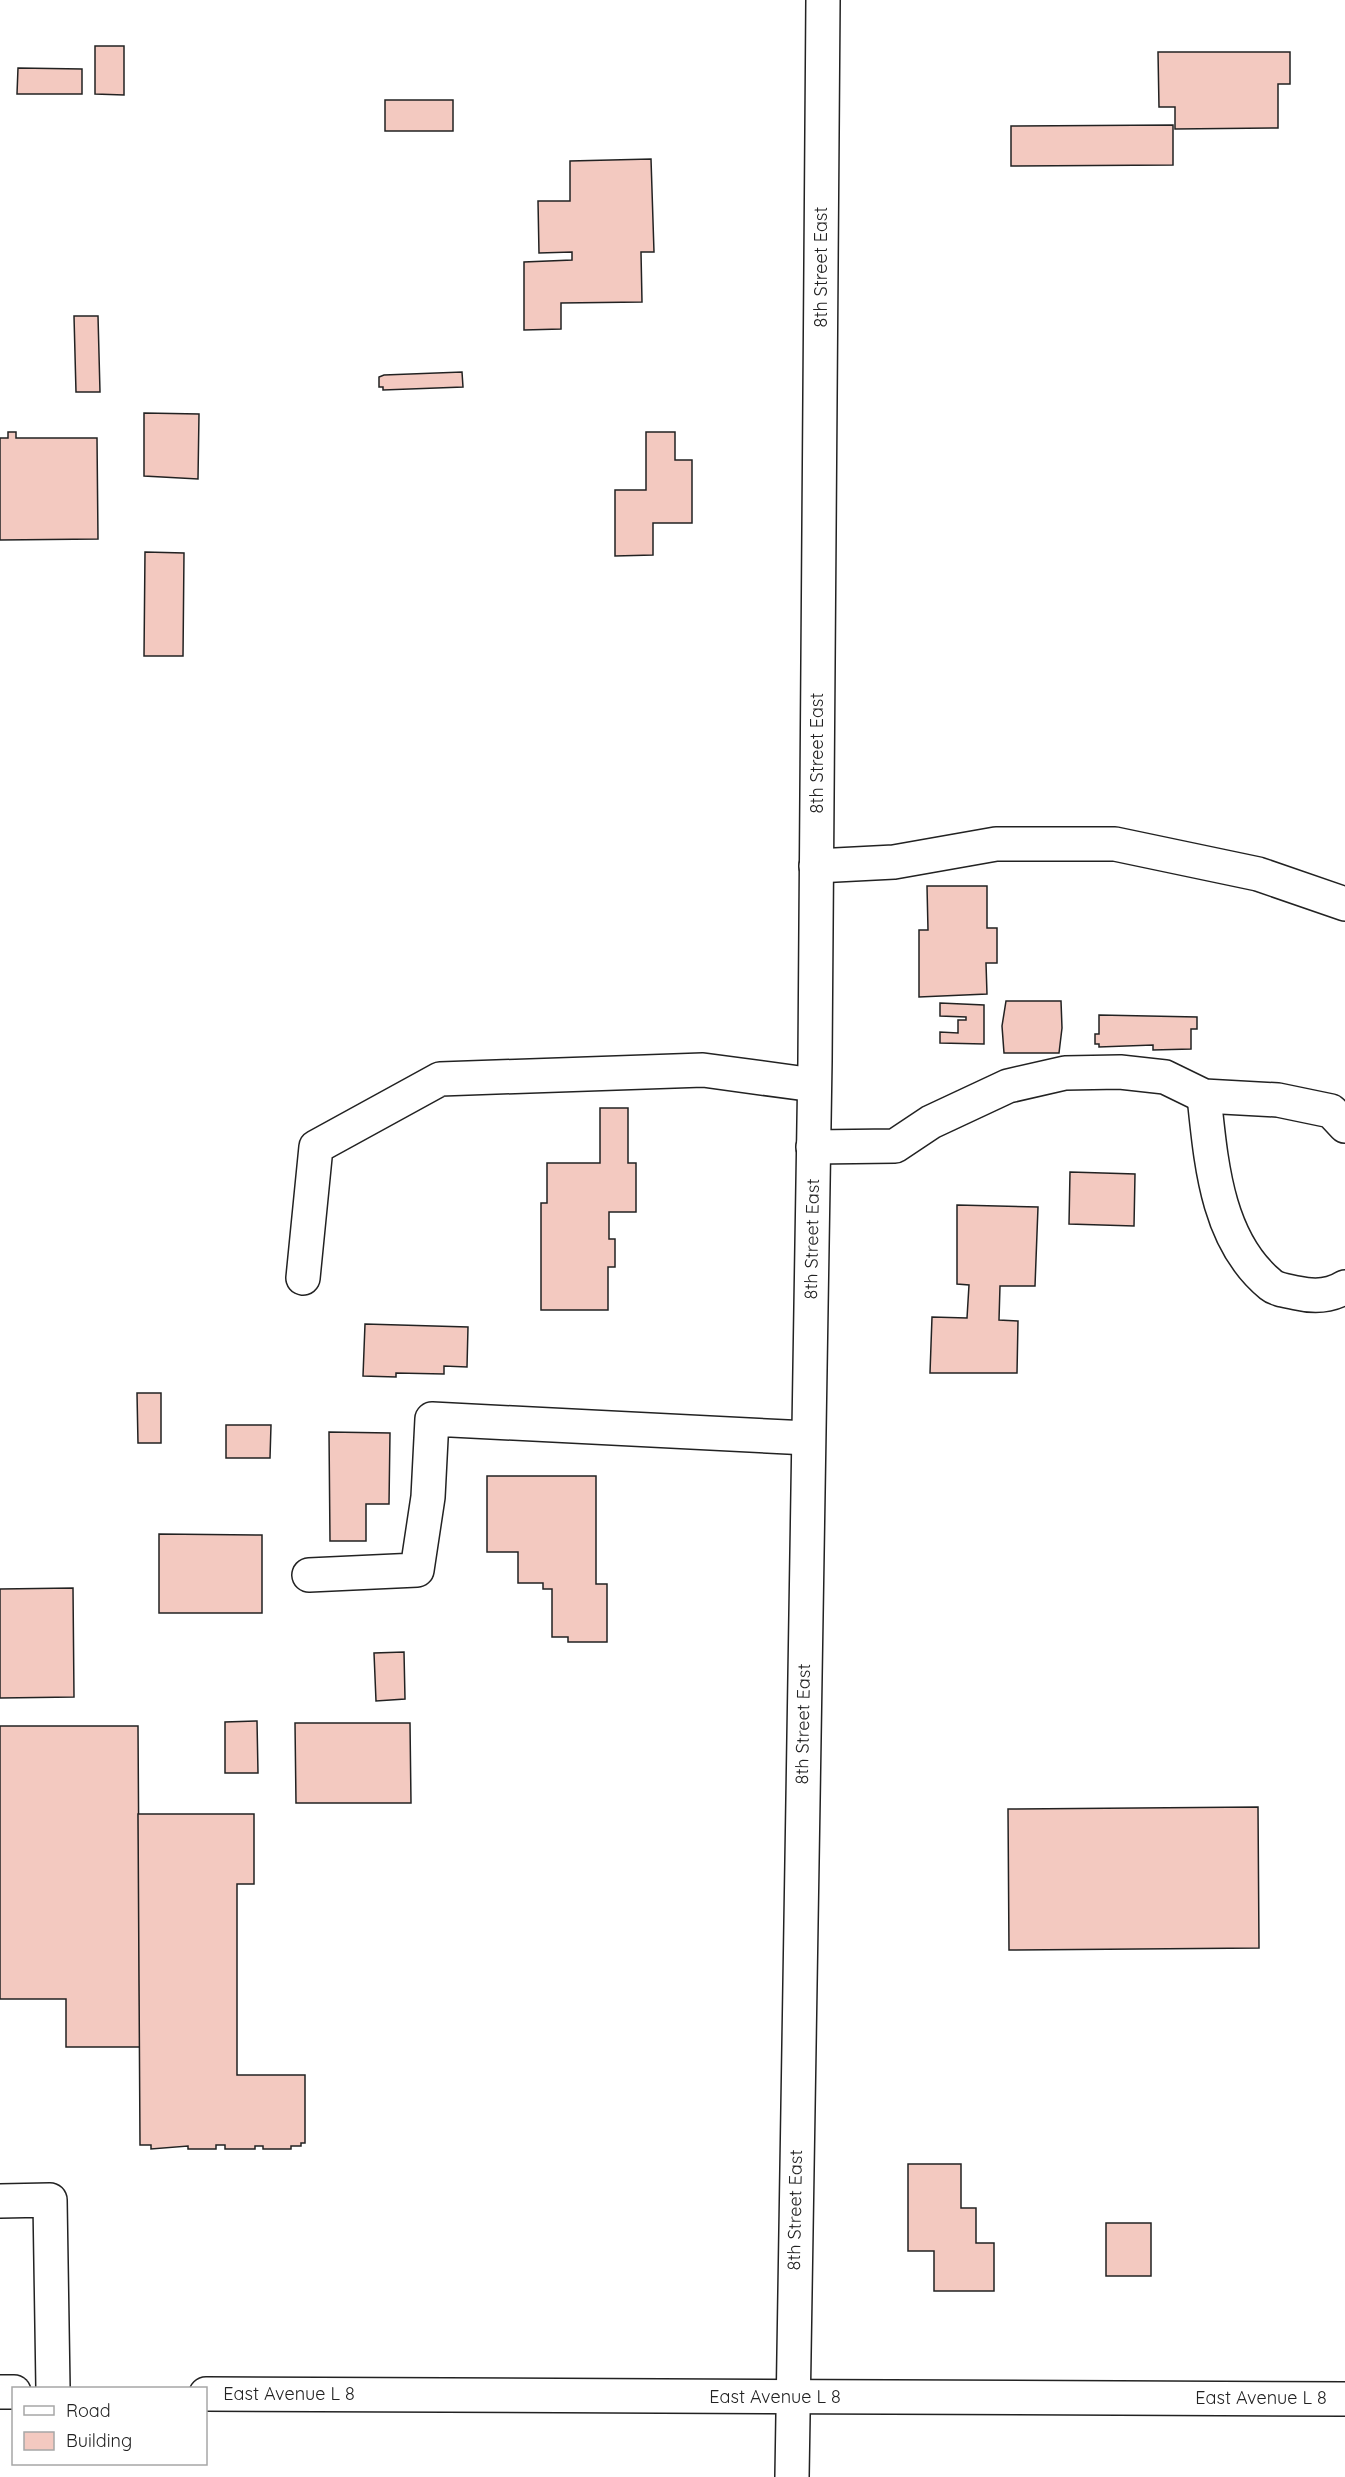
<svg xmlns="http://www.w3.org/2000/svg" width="1345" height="2477" font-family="Quicksand,sans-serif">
  <rect width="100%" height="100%" fill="#fff"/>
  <!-- building -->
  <g fill="#f3c9c0" stroke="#222" stroke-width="1.5">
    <path d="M 95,46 L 124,46 L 124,95 L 95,94 Z"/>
    <path d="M 1158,52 L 1290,52 L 1290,84 L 1278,84 L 1278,128 L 1175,129 L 1175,107 L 1159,107 Z"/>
    <path d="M 18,68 L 82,69 L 82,94 L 17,94 Z"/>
    <rect x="385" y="100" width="68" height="31"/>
    <path d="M 1173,125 L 1173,165 L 1011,166 L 1011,126 Z"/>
    <path d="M 651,159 L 654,252 L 641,252 L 642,302 L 561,303 L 561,329 L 524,330 L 524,262 L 572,260 L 572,252 L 539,253 L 538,201 L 570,201 L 570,161 Z"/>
    <path d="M 74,316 L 98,316 L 100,392 L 76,392 Z"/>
    <path d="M 462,372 L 463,387 L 383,390 L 383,387 L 379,387 L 379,377 L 384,375 Z"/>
    <path d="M 144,413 L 199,414 L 198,479 L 144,476 Z"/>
    <path d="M 8,432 L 16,432 L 16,438 L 97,438 L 98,539 L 0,540 L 0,438 L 8,438 Z"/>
    <path d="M 646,432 L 675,432 L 675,460 L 692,460 L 692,523 L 653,523 L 653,555 L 615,556 L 615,490 L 646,490 Z"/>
    <path d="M 145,552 L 184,553 L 183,656 L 144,656 Z"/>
    <path d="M 927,886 L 987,886 L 987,928 L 997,928 L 997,963 L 986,963 L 987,994 L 919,997 L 919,930 L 928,930 Z"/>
    <path d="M 1006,1001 L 1061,1001 L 1062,1028 L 1059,1053 L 1004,1053 L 1002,1026 Z"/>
    <path d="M 940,1003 L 984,1005 L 984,1044 L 940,1043 L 940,1032 L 958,1033 L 958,1020 L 966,1020 L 966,1017 L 940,1016 Z"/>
    <path d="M 1099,1015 L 1197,1017 L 1197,1029 L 1191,1029 L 1191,1049 L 1153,1050 L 1153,1045 L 1099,1047 L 1099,1044 L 1095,1044 L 1095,1034 L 1099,1034 Z"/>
    <path d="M 600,1108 L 628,1108 L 628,1163 L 636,1163 L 636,1212 L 609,1212 L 609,1239 L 615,1239 L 615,1267 L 608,1267 L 608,1310 L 541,1310 L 541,1203 L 547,1203 L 547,1163 L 600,1163 Z"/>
    <path d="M 1070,1172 L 1135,1174 L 1134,1226 L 1069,1224 Z"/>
    <path d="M 957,1205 L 1038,1207 L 1035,1286 L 1000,1286 L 999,1320 L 1018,1321 L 1017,1373 L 930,1373 L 932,1317 L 967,1318 L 969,1285 L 957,1284 Z"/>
    <path d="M 365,1324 L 468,1327 L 467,1367 L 444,1366 L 444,1374 L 396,1373 L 396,1377 L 363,1376 Z"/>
    <path d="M 137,1393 L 161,1393 L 161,1443 L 138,1443 Z"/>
    <path d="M 226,1425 L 271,1425 L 270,1458 L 226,1458 Z"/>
    <path d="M 329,1432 L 390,1433 L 389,1504 L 366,1504 L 366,1541 L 330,1541 Z"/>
    <path d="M 487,1476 L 596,1476 L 596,1584 L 607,1584 L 607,1642 L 568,1642 L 568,1637 L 552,1637 L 552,1589 L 543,1589 L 543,1583 L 518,1583 L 518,1552 L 487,1552 Z"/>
    <path d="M 159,1534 L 262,1535 L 262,1613 L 159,1613 Z"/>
    <path d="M 73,1588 L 74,1697 L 0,1698 L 0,1589 Z"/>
    <path d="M 404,1652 L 405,1699 L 376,1701 L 374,1653 Z"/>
    <path d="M 257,1721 L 258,1773 L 225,1773 L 225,1722 Z"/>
    <path d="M 295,1723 L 410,1723 L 411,1803 L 296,1803 Z"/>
    <path d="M 0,1726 L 138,1726 L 140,2047 L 66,2047 L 66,1999 L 0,1999 Z"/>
    <path d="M 1258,1807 L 1259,1948 L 1009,1950 L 1008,1809 Z"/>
    <path d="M 138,1814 L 254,1814 L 254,1884 L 237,1884 L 237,2075 L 305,2075 L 305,2143 L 301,2143 L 301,2146 L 291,2146 L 291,2149 L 263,2149 L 263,2146 L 255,2146 L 255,2149 L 225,2149 L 225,2145 L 216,2145 L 216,2149 L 188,2149 L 188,2146 L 151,2149 L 151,2145 L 140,2145 Z"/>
    <path d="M 908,2164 L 961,2164 L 961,2208 L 976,2208 L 976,2243 L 994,2243 L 994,2291 L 934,2291 L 934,2251 L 908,2251 Z"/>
    <rect x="1106" y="2223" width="45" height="53"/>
  </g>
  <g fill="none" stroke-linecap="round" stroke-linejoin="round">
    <!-- minor casing -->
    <g stroke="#222" stroke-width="36">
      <g id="minor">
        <path d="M 816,866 L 894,862 L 996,844 L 1115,844 L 1258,874 L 1345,904"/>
        <path d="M 1204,1096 C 1211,1161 1216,1240 1271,1285 C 1277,1290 1289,1291 1297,1293 C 1314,1297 1331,1296 1345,1287"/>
        <path d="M 813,1147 L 895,1146 L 931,1122 L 1008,1086 L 1065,1073 L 1120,1072 L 1165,1077 L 1204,1096 L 1278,1100 L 1331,1111 L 1345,1126"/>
        <path d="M 303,1278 L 316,1147 L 440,1079 L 703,1070 L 814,1085"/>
        <path d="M 309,1575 L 417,1570 L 428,1497 L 432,1419 L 808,1438"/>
        <path d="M 0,2201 L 50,2200 L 53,2388"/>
        <path d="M 0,2392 L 14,2392"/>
        <path d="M 206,2394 L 1345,2399"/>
        <path d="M 792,2477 L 815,1061 L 823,0"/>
      </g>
    </g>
    <!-- minor -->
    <use href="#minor" stroke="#fff" stroke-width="33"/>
  </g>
  <g text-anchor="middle" stroke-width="4.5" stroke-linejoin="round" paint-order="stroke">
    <!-- street labels -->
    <g font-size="18" fill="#222" stroke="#fff">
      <text transform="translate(821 267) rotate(-90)" y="6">8th Street East</text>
      <text transform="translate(817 753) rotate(-90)" y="6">8th Street East</text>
      <text transform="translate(812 1239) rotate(-89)" y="6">8th Street East</text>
      <text transform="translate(803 1724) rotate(-89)" y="6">8th Street East</text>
      <text transform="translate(795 2210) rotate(-89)" y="6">8th Street East</text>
      <text x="289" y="2400">East Avenue L 8</text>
      <text x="775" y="2403">East Avenue L 8</text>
      <text x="1261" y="2404">East Avenue L 8</text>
    </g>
  </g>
  <!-- legend -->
  <rect x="12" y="2387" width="195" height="78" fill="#ffffff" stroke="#a7a7a7" stroke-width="1.5"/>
  <rect x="24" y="2406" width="30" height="9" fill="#ffffff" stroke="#a7a7a7" stroke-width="1.5"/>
  <text x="66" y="2417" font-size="18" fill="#222222">Road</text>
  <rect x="24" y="2432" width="30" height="18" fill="#f3c9c0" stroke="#a7a7a7" stroke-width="1.5"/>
  <text x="66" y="2447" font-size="18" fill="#222222">Building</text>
</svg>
